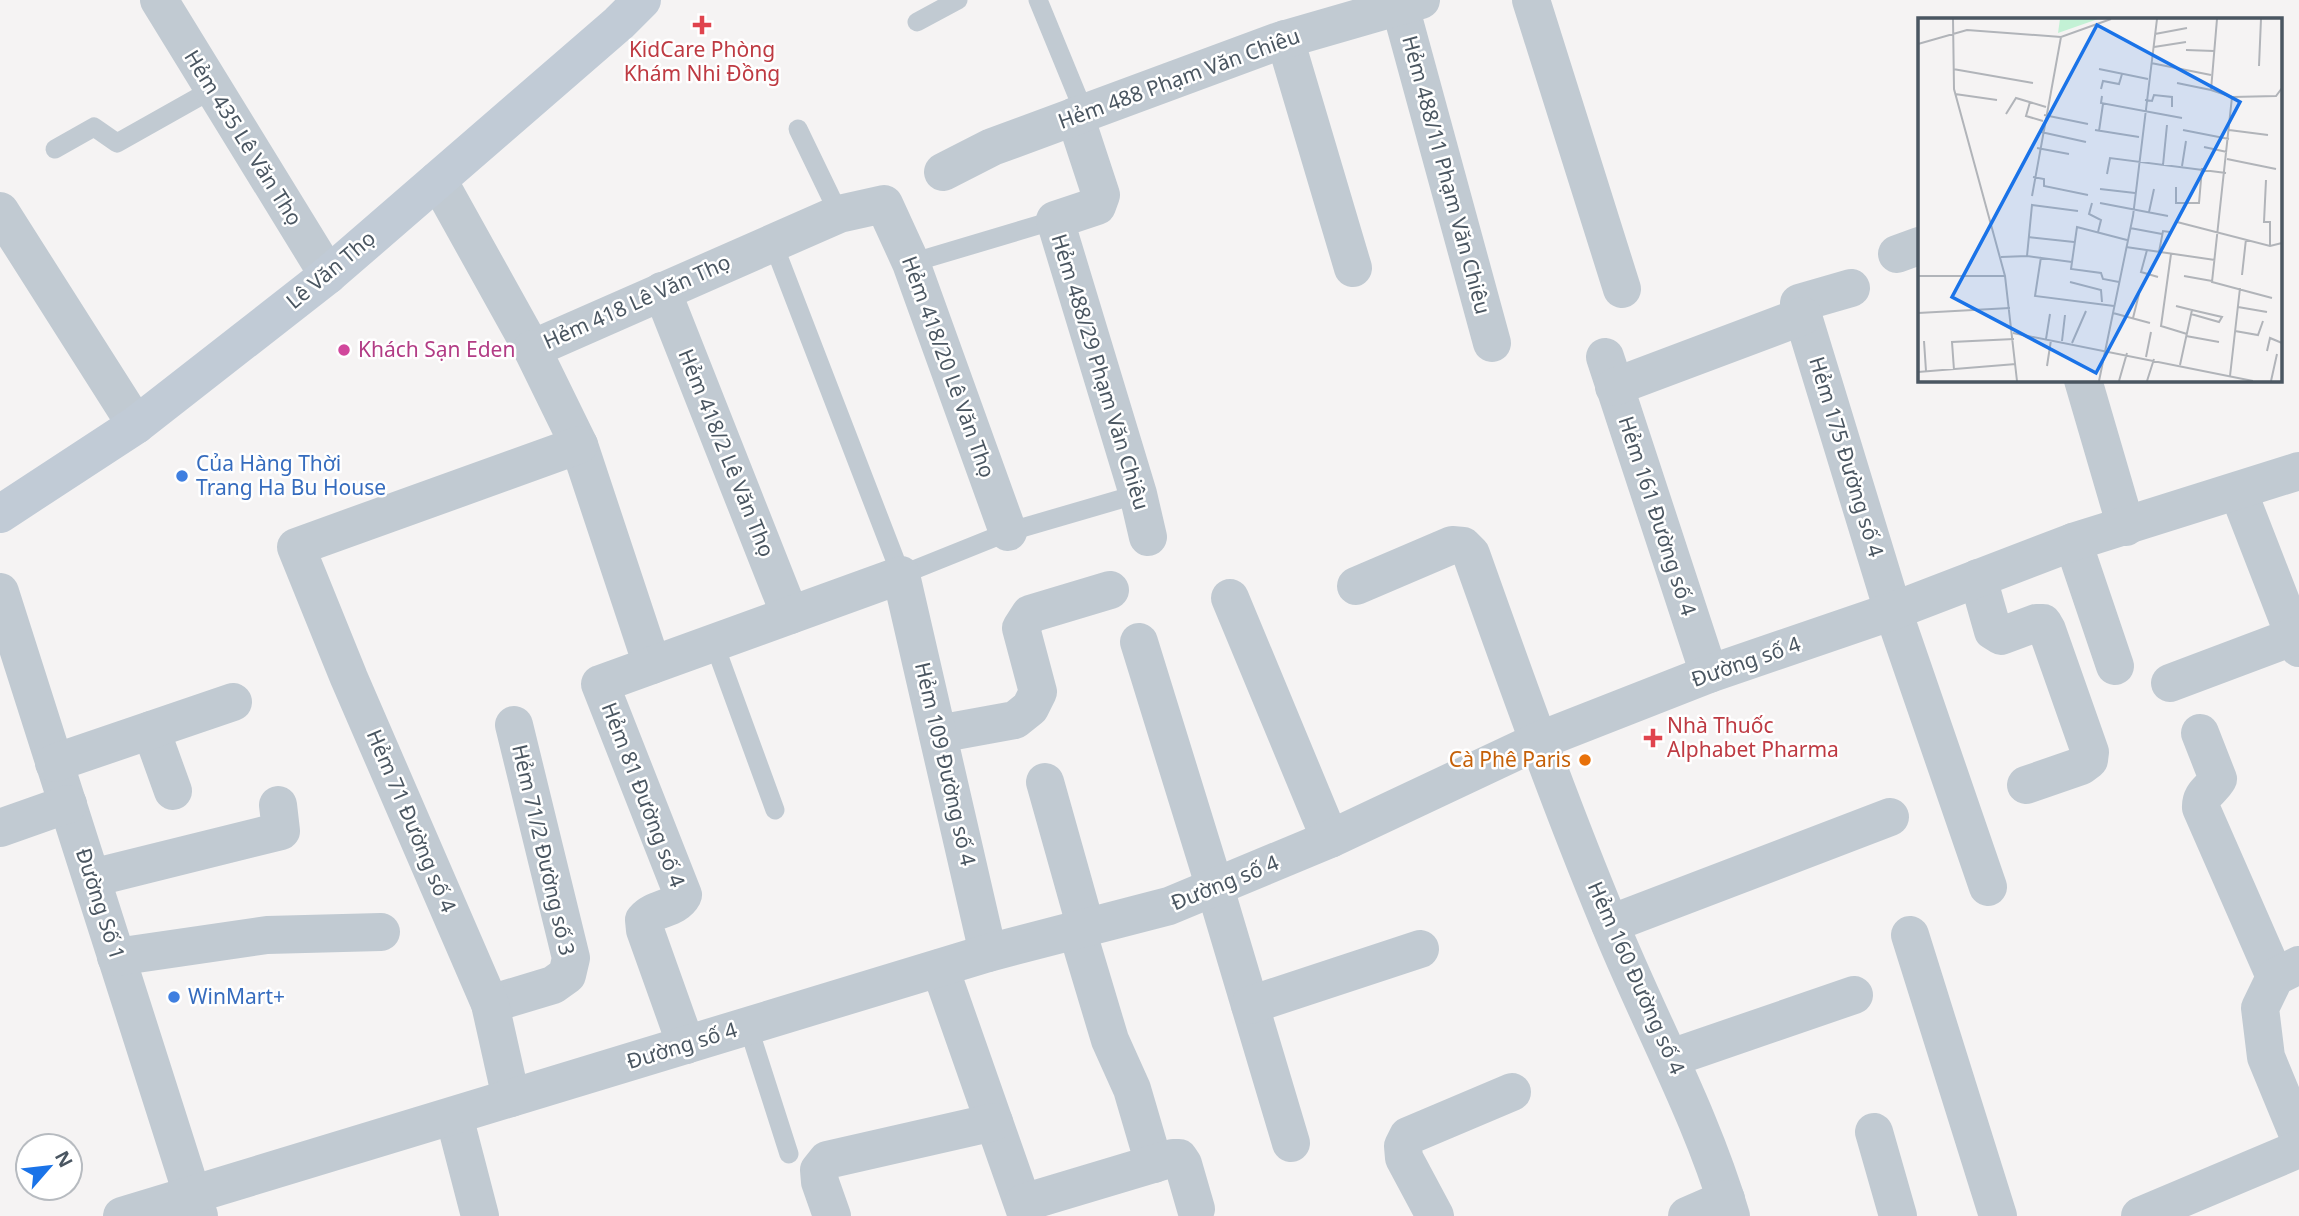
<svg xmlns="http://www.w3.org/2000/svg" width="2299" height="1216" font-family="'Noto Sans',sans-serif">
  <rect width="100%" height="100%" fill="#f5f3f3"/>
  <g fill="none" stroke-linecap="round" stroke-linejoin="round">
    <!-- lane -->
    <g stroke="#c1cad2" stroke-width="19">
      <path d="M 1038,0 L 1084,112"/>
      <path d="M 917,22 L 958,0"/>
      <path d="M 798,129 L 839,214"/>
      <path d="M 55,149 L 94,127 L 117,143 L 213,89"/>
      <path d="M 773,243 L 901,575 L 1008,532 L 1138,494"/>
      <path d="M 911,263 L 1055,220"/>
      <path d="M 714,643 L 775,810"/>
      <path d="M 748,1026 L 789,1154"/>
    </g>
    <!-- street -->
    <g stroke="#c1cad2" stroke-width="38">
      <path d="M 159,0 L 328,275"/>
      <path d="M 1531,0 L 1622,289"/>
      <path d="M 1400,6 L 1492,343"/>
      <path d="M 1285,39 L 1353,268"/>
      <path d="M 1075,116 L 1101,195 L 1097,206 L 1055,220 L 1138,494 L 1148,537"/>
      <path d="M 943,172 L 992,147 L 1279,41 L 1421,0"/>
      <path d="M 438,180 L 532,349 L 839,214 L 884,204 L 911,263 L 1008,532"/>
      <path d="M 0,211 L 136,425"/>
      <path d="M 1897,254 L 1919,246"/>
      <path d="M 1851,288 L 1799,303 L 1893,611 L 1988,887"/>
      <path d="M 662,291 L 790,615"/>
      <path d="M 532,349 L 579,445 L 652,665"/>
      <path d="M 1605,357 L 1709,674"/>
      <path d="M 2083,380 L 2126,527"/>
      <path d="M 1614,387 L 1803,316"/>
      <path d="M 2238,491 L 2299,648"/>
      <path d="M 2073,542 L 2115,666"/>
      <path d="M 1978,578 L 1993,631 L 2001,636 L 2036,623 L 2043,623 L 2047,630 L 2090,752 L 2089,760 L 2081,766 L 2026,785"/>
      <path d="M 1356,586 L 1452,545 L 1463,546 L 1471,554 C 1515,678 1559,801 1609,922 C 1649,1021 1701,1114 1731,1216"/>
      <path d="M 0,592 L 199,1216"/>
      <path d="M 1230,598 L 1330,839"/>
      <path d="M 1139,642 L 1215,888 L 1291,1143"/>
      <path d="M 2170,683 L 2295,636"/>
      <path d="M 151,730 L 173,791"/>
      <path d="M 2200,733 L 2218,779 C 2212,790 2200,793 2201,808 L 2275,977"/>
      <path d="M 938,734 L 1015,720 L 1030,708 L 1038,692 L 1021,628 L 1030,614 L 1110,590"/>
      <path d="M 54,763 L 233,702"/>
      <path d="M 1045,782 L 1086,928"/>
      <path d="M 0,828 L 68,804"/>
      <path d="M 92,878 L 281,831 L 278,805"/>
      <path d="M 1610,924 L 1890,817"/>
      <path d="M 1077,930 L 1110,1040 L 1132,1089 L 1154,1164"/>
      <path d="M 1910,935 L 1998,1216"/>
      <path d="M 116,957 L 267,935 L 381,932"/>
      <path d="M 2299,965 L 2275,977 L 2260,1008 L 2266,1057 L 2299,1137"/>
      <path d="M 940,968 L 1027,1216"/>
      <path d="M 490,1004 L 553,985 L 567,975 L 571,958 L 514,725"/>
      <path d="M 1250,1005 L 1420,949"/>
      <path d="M 686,1045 L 645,930 L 644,920 C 655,907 675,910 683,895 L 600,684 L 901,575 L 988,953"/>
      <path d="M 1671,1058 L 1854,995"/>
      <path d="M 511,1098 L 490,1004 L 349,678 L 296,547 L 579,445"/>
      <path d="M 454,1116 L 480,1216"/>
      <path d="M 1874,1132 L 1898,1216"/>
      <path d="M 1023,1203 L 1173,1158 L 1179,1158 L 1183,1164 L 1196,1209"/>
      <path d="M 122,1216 L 988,953 L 1169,906 L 1330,839 L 1538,741 L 1709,674 L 1893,611 L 2073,542 L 2299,471"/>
      <path d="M 832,1216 L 820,1182 L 819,1170 L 827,1160 L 994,1122"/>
      <path d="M 1435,1216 L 1404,1158 L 1403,1146 L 1408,1136 L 1512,1092"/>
      <path d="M 1687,1216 L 1726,1199"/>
      <path d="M 2140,1216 L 2299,1149"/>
    </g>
    <!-- secondary -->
    <path stroke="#c1cbd6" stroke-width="38" d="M 0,514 L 136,425 L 328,275 L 619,23 L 642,0"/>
  </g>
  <!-- markers -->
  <g fill="#e0444e" stroke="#fff" stroke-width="2.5">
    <path d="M698.5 14.5h7v7h7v7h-7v7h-7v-7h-7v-7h7z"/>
    <path d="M1649.5 727.5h7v7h7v7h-7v7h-7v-7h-7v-7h7z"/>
  </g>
  <circle fill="#d1479c" stroke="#fff" stroke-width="2.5" cx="344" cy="350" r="7"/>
  <g fill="#3f7fe0" stroke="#fff" stroke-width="2.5">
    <circle cx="182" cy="476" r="7"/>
    <circle cx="174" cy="997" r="7"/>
  </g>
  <circle fill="#e8710a" stroke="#fff" stroke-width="2.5" cx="1585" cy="760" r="7"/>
  <g text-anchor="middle" stroke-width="5" stroke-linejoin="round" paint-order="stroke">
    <!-- health labels -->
    <g font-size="21" fill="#be3a42" stroke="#fff">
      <text x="702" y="57">KidCare Phòng<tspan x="702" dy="24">Khám Nhi Đồng</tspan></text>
      <text x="1667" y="733" text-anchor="start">Nhà Thuốc<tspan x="1667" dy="24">Alphabet Pharma</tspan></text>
    </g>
    <!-- street labels -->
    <g font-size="21" fill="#4a5661" stroke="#fff">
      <text transform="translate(1179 79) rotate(-20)" y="7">Hẻm 488 Phạm Văn Chiêu</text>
      <text transform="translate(243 138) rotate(58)" y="7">Hẻm 435 Lê Văn Thọ</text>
      <text transform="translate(1446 175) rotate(75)" y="7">Hẻm 488/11 Phạm Văn Chiêu</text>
      <text transform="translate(331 270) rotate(-40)" y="7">Lê Văn Thọ</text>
      <text transform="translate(637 302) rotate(-24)" y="7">Hẻm 418 Lê Văn Thọ</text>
      <text transform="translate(948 367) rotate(70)" y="7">Hẻm 418/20 Lê Văn Thọ</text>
      <text transform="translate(1100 372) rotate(73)" y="7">Hẻm 488/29 Phạm Văn Chiêu</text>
      <text transform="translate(726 453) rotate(68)" y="7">Hẻm 418/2 Lê Văn Thọ</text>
      <text transform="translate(1846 457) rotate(73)" y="7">Hẻm 175 Đường số 4</text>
      <text transform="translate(1657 516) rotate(72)" y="7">Hẻm 161 Đường số 4</text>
      <text transform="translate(1746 662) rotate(-19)" y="7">Đường số 4</text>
      <text transform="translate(945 764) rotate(77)" y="7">Hẻm 109 Đường số 4</text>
      <text transform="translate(643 795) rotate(69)" y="7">Hẻm 81 Đường số 4</text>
      <text transform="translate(411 821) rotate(67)" y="7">Hẻm 71 Đường số 4</text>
      <text transform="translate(543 850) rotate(77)" y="7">Hẻm 71/2 Đường số 3</text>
      <text transform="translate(1225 883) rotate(-22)" y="7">Đường số 4</text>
      <text transform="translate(100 904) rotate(72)" y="7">Đường Số 1</text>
      <text transform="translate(1636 978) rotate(66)" y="7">Hẻm 160 Đường số 4</text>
      <text transform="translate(682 1046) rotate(-17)" y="7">Đường số 4</text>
    </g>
    <!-- hotel labels -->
    <g font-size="21" fill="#b23c85" stroke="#fff" text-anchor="start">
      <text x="358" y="357">Khách Sạn Eden</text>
    </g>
    <!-- shop labels -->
    <g font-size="21" fill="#366cbe" stroke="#fff" text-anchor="start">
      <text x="196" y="471">Của Hàng Thời<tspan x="196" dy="24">Trang Ha Bu House</tspan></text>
      <text x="188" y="1004">WinMart+</text>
    </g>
    <!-- food labels -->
    <g font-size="21" fill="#c56008" stroke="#fff" text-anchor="end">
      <text x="1571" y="767">Cà Phê Paris</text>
    </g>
  </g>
  <!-- overview -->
  <g transform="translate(1918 18)">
    <rect width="364" height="364" fill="#f5f3f3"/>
    <path d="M 142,1 L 180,1 L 140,15 Z" fill="#c3f1d5"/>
    <path fill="none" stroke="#b1b4b9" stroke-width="2" d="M 35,1 L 36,71 L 87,258 L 99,363M 299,1 L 293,72 L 314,79 L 294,264 L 354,280M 237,16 L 269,10M 0,26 L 49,12 L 143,19 L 193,1M 236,29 L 268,24M 268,32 L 296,33M 233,45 L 293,57M 341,48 L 343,1M 35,51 L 115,65M 181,51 L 230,61M 259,65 L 293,72M 183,71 L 185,63 L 201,66 L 204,56M 37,76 L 79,82M 184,78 L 183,85 L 264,100M 314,79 L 358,78 L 364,70M 227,82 L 234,83 L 236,77 L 254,79 L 254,89M 112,84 L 108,98 L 125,103M 88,96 L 98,80 L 128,89M 126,97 L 170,106M 177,112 L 221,119M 265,112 L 311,121M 311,112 L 350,117M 181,113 L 185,86M 123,114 L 168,124M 286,129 L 309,134M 119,130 L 151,136M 309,141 L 358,151M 245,147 L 249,107M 264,148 L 268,123M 189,156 L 192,140 L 308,155M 115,159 L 126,161 L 126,168 L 170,177M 348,162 L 346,204 L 352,204 L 352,228M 258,169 L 258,185 L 281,185 L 284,150M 182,171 L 217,175M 114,178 L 143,19M 174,185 L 171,196 L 183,202 L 180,214M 182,185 L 250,198M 231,194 L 236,171M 259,204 L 352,228 L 364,225M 212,210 L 244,216M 110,219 L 156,224M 208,229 L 297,242M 229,232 L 223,254 L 240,259M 241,234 L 245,213 L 252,214M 253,236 L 243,308 L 269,316M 109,238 L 154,244M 83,239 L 109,238 L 114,187 L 160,193M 123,239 L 117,278 L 196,288M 324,257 L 328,221M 0,258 L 87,258M 266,258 L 294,263M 152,264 L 183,272 L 184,284M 201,264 L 185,261 L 183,255 L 153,251 L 159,209 L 209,222M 258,288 L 274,292 L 262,347M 320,289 L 349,294M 0,295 L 92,290M 195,295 L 232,305M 273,296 L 301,304 L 304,299 L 274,292M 215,300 L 221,276M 317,313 L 340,317 L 345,303M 95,315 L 335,363M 268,318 L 301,324M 128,321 L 132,296M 6,323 L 8,353M 144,323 L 147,297M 154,325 L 168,293M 349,333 L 352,320 L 364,325M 228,339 L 233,314M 129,348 L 133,322M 36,352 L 34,324 L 96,321M 0,354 L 98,346M 312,358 L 322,270M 181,363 L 215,198 L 239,1M 201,363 L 209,335M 229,363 L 236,341M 353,363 L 359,336"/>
    <path fill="#1a73e8" fill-opacity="0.15" stroke="#1a73e8" stroke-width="3.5" d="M 179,7 L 322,84 L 178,355 L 34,279 Z"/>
    <rect width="364" height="364" fill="none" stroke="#4a5661" stroke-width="3.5"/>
  </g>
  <!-- north arrow -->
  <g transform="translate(49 1167) rotate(62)"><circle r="33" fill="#ffffff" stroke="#b7bbc0" stroke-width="2"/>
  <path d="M0-5L12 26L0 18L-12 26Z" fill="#1a73e8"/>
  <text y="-10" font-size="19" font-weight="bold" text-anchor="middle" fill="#4a5661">N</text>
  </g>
</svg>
